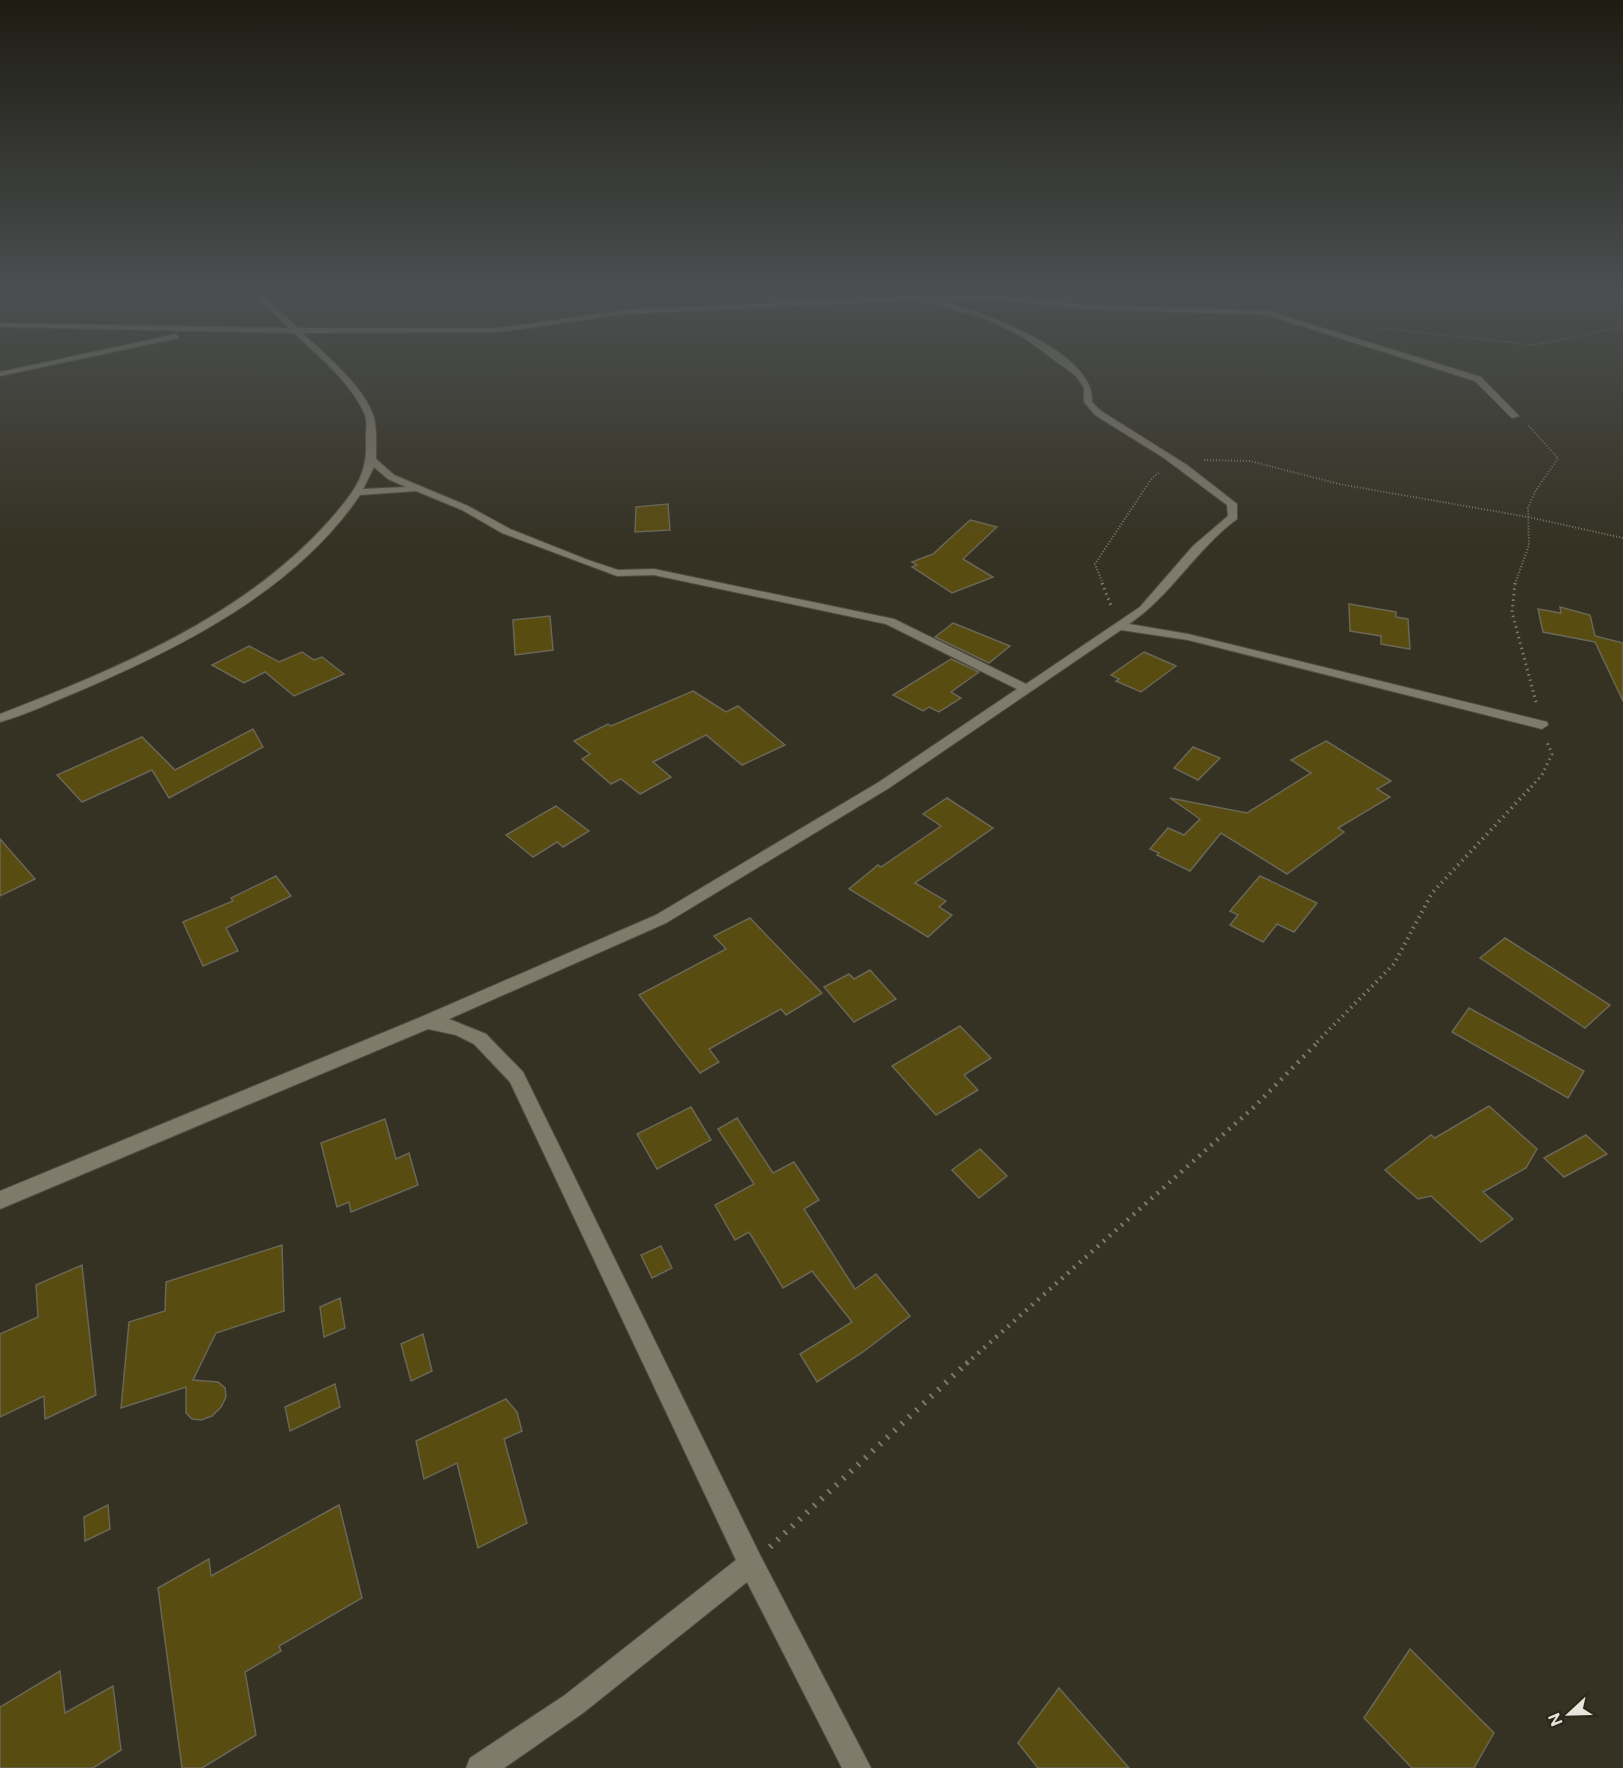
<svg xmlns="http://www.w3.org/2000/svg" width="1623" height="1768" font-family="'Public Sans',sans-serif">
  <rect width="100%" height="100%" fill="#353223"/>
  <!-- building -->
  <g fill="#594c11" stroke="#6a6656" stroke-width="1.5">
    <path d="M 668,504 L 670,530 L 635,532 L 636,507 Z"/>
    <path d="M 970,520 L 997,527 L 963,559 L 993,577 L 952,593 L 912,567 L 917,565 L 912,562 L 933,554 Z"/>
    <path d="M 1349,604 L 1396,612 L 1396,617 L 1408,619 L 1410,649 L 1381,644 L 1381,636 L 1350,631 Z"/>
    <path d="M 1560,607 L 1590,615 L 1595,636 L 1623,643 L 1623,701 L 1595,642 L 1543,632 L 1538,609 L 1561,613 Z"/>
    <path d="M 550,616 L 553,650 L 515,655 L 513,620 Z"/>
    <path d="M 953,623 L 1010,646 L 989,663 L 935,637 Z"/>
    <path d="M 249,646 L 279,662 L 302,652 L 314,660 L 322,657 L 344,674 L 294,696 L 265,672 L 244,683 L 212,665 Z"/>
    <path d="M 1144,652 L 1176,666 L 1141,692 L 1116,681 L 1119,679 L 1111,675 Z"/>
    <path d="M 951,659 L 979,672 L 951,692 L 961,698 L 939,712 L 929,707 L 923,711 L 893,695 Z"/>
    <path d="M 693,691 L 726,712 L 738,706 L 785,745 L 742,765 L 706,735 L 653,762 L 671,777 L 640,794 L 621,779 L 611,784 L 582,759 L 590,754 L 574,741 L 608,724 L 611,726 Z"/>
    <path d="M 253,729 L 263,747 L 169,798 L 152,770 L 82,802 L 57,775 L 142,737 L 175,770 Z"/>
    <path d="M 1326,741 L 1391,781 L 1377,789 L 1390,797 L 1338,828 L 1344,832 L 1287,874 L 1221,833 L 1190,871 L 1157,855 L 1159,853 L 1150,849 L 1168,828 L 1184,835 L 1200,819 L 1170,798 L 1247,813 L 1311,773 L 1291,760 Z"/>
    <path d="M 1193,747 L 1220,758 L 1198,780 L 1174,768 Z"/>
    <path d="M 947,798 L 993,828 L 915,883 L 946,901 L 939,907 L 952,915 L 928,937 L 849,889 L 878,865 L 881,867 L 941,826 L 923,814 Z"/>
    <path d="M 556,806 L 589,831 L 563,847 L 557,842 L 533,857 L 506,835 Z"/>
    <path d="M 0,839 L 35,879 L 0,896 Z"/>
    <path d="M 276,876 L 291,896 L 226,928 L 238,951 L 203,966 L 183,922 L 233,901 L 231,898 Z"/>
    <path d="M 1260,876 L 1317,903 L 1294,932 L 1277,924 L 1263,942 L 1230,925 L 1238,915 L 1230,911 Z"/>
    <path d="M 750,918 L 822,993 L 786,1015 L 781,1009 L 709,1049 L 719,1062 L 700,1073 L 639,995 L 726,949 L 714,936 Z"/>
    <path d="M 1505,938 L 1610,1005 L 1585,1028 L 1480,958 Z"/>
    <path d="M 870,970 L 896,999 L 854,1022 L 824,987 L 849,974 L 854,979 Z"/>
    <path d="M 1469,1008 L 1584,1071 L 1568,1098 L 1452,1032 Z"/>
    <path d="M 960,1026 L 991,1058 L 964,1075 L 978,1090 L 936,1115 L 892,1066 Z"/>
    <path d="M 1489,1106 L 1537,1149 L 1526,1168 L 1483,1192 L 1513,1219 L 1481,1242 L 1431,1196 L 1418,1199 L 1385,1170 L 1431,1135 L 1435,1138 Z"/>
    <path d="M 691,1107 L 711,1140 L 657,1169 L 637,1134 Z"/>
    <path d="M 737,1118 L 773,1173 L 794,1162 L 819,1200 L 804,1209 L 855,1289 L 876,1274 L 910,1316 L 863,1352 L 817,1382 L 800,1354 L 852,1322 L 812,1271 L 783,1288 L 749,1232 L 735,1240 L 715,1205 L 754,1184 L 718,1129 Z"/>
    <path d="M 385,1119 L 396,1159 L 409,1153 L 418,1185 L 351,1212 L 349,1202 L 337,1207 L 321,1143 Z"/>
    <path d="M 1586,1135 L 1607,1154 L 1564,1177 L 1544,1158 Z"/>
    <path d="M 980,1149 L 1007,1176 L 979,1198 L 952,1170 Z"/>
    <path d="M 282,1245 L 284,1311 L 216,1333 L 193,1380 L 218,1382 L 225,1388 L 226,1397 L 221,1407 L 212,1416 L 201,1420 L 192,1419 L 186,1413 L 186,1387 L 121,1408 L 129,1322 L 165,1311 L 166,1282 Z"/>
    <path d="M 661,1246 L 672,1268 L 652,1278 L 641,1255 Z"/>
    <path d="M 82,1265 L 96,1395 L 45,1419 L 44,1396 L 0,1417 L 0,1334 L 38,1317 L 36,1285 Z"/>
    <path d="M 340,1298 L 345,1328 L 324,1337 L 320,1307 Z"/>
    <path d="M 423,1334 L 432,1371 L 411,1381 L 401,1344 Z"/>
    <path d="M 335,1384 L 340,1407 L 290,1431 L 285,1407 Z"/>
    <path d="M 506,1399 L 517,1412 L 522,1431 L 504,1439 L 527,1523 L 478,1548 L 457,1463 L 424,1479 L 416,1441 Z"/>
    <path d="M 108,1505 L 110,1529 L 85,1541 L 84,1517 Z"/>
    <path d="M 339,1505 L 362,1598 L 279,1646 L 281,1651 L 245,1672 L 256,1735 L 202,1768 L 182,1768 L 158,1588 L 209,1559 L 211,1576 Z"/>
    <path d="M 1410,1649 L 1494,1733 L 1474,1768 L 1412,1768 L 1364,1718 Z"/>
    <path d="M 60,1671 L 65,1713 L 113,1686 L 121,1750 L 93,1768 L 0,1768 L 0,1707 Z"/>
    <path d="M 1059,1688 L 1129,1768 L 1038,1768 L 1018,1743 Z"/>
  </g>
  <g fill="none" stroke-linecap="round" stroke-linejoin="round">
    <!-- minor casing -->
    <g stroke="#524f42" stroke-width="2">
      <g id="minor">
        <path d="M 255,295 L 262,295 L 298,328 L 499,328 L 626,310 L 919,296 L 1008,297 L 1089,305 L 1268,311 L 1481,377 L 1519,416 L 1512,418 L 1475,381 L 1267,315 L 1089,309 L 1008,301 L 937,300 C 977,310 1096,351 1092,402 L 1101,411 L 1187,465 L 1237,504 L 1237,519 C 1196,549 1171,596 1129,624 L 1188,634 L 1547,722 L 1548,725 L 1542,729 L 1188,640 L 1121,630 L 889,788 L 666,923 L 449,1019 L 486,1034 L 523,1072 L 760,1555 L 871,1768 L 842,1768 L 747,1582 L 583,1713 L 504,1768 L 466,1768 L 470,1758 L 565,1695 L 736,1560 L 510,1082 L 474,1044 L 456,1035 L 428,1029 L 0,1209 L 0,1191 L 421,1017 L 656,915 L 879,782 L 1017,689 L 886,624 L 654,575 L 617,576 L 502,533 L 462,510 L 416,491 L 360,495 C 295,591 180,648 77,692 C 52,702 26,715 0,722 L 0,714 C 116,669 243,617 328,522 C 350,497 368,477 366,442 C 365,433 368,424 365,415 C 352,383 318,356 294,333 L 0,327 L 0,323 L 289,328 ZM 919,300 L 984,318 L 1023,337 L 1076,376 L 1084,388 L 1084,402 L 1095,415 L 1164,458 L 1227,505 L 1228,516 L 1193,546 L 1140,607 L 1026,684 L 894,619 L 654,569 L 618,570 L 588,560 L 510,529 L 468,506 L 394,475 L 376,459 C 376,449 377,427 374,418 C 366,388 324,353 302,333 L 499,332 L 626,314 ZM 374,467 L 388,479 L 406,487 L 363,489 Z"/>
        <path d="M 176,334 L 179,338 L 0,376 L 0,372 Z"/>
      </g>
    </g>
    <!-- path-far4 -->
    <g stroke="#7d7a6d" stroke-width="2" stroke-dasharray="1 2" stroke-linecap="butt">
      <path d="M 1379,328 L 1534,345 L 1619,328 L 1623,321"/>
      <path d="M 1204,460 L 1250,461 L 1339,484 L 1528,517 L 1623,538"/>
      <path d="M 1103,584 L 1095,564 L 1152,478 L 1160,472"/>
      <path d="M 1515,584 L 1529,545 L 1528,508 L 1535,492 L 1558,458 L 1528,425"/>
    </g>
    <!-- path-far3 -->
    <g stroke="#7d7a6d" stroke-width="3" stroke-dasharray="1.5 4" stroke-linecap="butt">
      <path d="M 1102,583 L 1112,608"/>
      <path d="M 1515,583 L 1512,612 L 1537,706"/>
      <path d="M 1531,787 L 1542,775 L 1552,754 L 1547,742"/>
    </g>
    <!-- path-far2 -->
    <path stroke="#7d7a6d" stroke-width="4" stroke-dasharray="1.5 4.5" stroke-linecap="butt" d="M 1317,1042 L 1394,964 L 1432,893 L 1532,786"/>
    <!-- path-far1 -->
    <path stroke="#7d7a6d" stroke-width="4.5" stroke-dasharray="2 6" stroke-linecap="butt" d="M 966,1364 L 1254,1107 L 1319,1041"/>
    <!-- path -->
    <path stroke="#7d7a6d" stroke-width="6" stroke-dasharray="2 8" stroke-linecap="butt" d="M 770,1547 L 968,1362"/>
    <!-- minor -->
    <use href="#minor" fill="#7f7b6b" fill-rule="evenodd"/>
  </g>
  <!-- sky -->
  <linearGradient id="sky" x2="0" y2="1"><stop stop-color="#1d1c13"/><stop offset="0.54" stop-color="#4b4f50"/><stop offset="1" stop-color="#4b4f50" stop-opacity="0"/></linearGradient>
  <rect width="1623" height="543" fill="url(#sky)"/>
  <!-- north arrow -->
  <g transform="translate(1569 1714) rotate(248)" stroke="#2b281a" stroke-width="4.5" paint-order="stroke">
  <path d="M0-4.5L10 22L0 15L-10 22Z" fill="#e7e5dc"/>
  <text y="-9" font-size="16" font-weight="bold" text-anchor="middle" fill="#e7e5dc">N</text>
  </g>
</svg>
